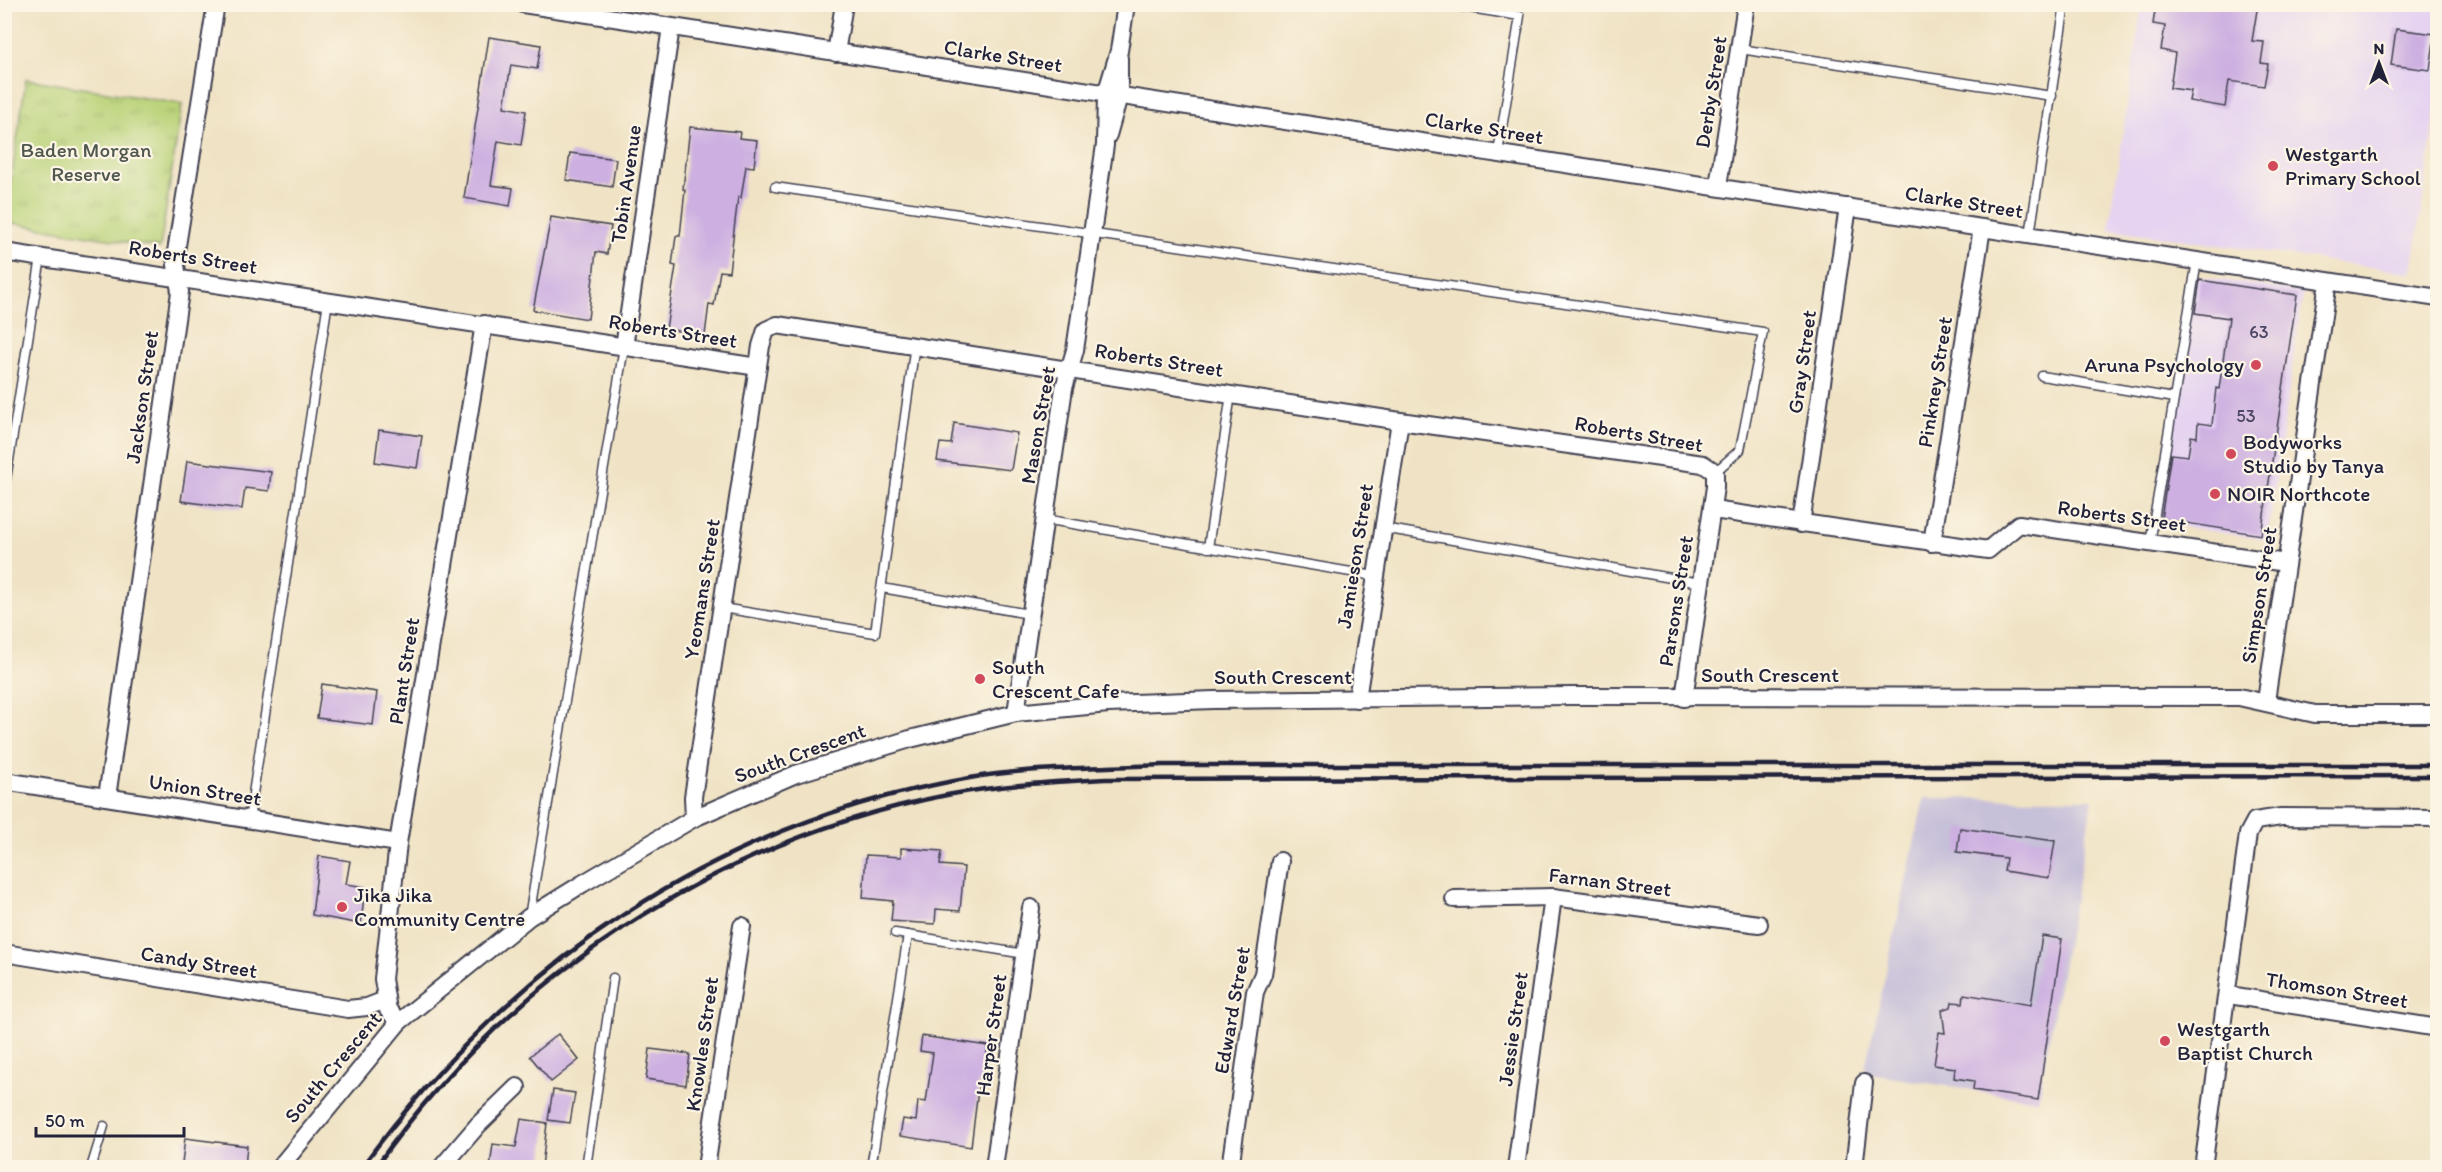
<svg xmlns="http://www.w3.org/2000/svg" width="2442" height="1172" font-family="Itim,sans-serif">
  <defs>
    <pattern id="grass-tufts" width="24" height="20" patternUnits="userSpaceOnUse" patternTransform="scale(1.5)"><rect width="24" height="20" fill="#bad379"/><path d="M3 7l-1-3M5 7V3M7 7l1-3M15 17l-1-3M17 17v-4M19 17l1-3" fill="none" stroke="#a0b56a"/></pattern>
  </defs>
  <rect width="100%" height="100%" fill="#fcf5e5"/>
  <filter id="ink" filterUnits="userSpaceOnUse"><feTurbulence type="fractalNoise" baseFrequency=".0167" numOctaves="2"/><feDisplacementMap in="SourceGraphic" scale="12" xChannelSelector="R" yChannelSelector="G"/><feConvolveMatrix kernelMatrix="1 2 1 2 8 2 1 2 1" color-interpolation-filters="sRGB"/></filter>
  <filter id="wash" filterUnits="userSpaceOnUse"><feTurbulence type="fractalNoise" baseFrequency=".008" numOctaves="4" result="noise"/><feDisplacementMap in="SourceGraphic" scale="24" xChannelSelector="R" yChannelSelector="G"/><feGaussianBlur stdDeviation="1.35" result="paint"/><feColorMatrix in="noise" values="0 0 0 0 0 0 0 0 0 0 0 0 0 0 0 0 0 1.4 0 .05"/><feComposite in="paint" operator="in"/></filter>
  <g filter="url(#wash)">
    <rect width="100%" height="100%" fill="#f0e3c5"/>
    <!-- built -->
    <g fill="#e5d3f1">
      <path d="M 2142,5 L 2437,5 L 2437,102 L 2412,273 L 2109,229 Z"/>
      <path d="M 2195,276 L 2303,292 L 2267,540 L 2154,522 Z"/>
    </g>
    <!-- industrial -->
    <path fill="#c7c0d9" d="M 1924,798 L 2093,799 L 2038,1100 L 1864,1073 Z"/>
    <!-- grass -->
    <path fill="url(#grass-tufts)" stroke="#6e7a5a" stroke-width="1.5" d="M 26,79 L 182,104 L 160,248 L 5,222 Z"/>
    <g id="blocks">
      <!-- building -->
      <g fill="#cdb0e1">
        <path d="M 2156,4 L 2258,4 L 2252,41 L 2264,42 L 2261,63 L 2268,64 L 2264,86 L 2229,81 L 2225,107 L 2189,101 L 2191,91 L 2170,88 L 2175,53 L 2161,50 L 2165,26 L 2153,24 Z"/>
        <path d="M 2396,29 L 2435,34 L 2430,70 L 2391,65 Z"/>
        <path d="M 489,37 L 541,45 L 537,69 L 511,65 L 504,107 L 526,111 L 521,145 L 498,141 L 491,185 L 513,188 L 510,206 L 464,198 Z"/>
        <path d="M 690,127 L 740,132 L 739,138 L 757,140 L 754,167 L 746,166 L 741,198 L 738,197 L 729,272 L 720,271 L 714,305 L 709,304 L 705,335 L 666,329 L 676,266 L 672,265 L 676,236 L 680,236 L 685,190 L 683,189 Z"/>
        <path d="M 570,153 L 616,159 L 612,187 L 566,180 Z"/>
        <path d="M 551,217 L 611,226 L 607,254 L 596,252 L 588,319 L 533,310 Z"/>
        <path d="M 2200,280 L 2297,295 L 2261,535 L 2161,519 L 2171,454 L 2188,456 L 2191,436 L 2197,437 L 2198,423 L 2212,425 L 2216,388 L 2219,389 L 2229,318 L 2195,313 Z"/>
        <path d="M 954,423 L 1017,433 L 1011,470 L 937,461 L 940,443 L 951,444 Z"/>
        <path d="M 379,430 L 422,436 L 417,468 L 375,462 Z"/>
        <path d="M 187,461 L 271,472 L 269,491 L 245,488 L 242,509 L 181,501 Z"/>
        <path d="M 322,684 L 377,692 L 373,725 L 317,718 Z"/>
        <path d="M 1960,828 L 2055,841 L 2049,878 L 2004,871 L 2006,858 L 1957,852 Z"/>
        <path d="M 901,848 L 942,851 L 940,865 L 964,867 L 960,911 L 936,909 L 935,924 L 891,921 L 893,901 L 863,898 L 866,855 L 901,857 Z"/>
        <path d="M 319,856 L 350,861 L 346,884 L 365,887 L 361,924 L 312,915 Z"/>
        <path d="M 2042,936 L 2062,939 L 2038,1100 L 1973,1090 L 1974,1081 L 1954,1078 L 1955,1068 L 1934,1065 L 1939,1032 L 1945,1033 L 1942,1010 L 1951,1007 L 1952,1002 L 1963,1003 L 1964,994 L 2031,1005 Z"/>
        <path d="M 558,1034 L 579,1060 L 551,1082 L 530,1056 Z"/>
        <path d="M 922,1036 L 988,1046 L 982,1082 L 979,1082 L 971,1147 L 900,1136 L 903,1119 L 916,1121 L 918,1101 L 926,1102 L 933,1053 L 920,1051 Z"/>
        <path d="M 650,1049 L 690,1054 L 686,1085 L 646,1079 Z"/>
        <path d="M 553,1090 L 575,1093 L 570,1123 L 548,1120 Z"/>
        <path d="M 521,1119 L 547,1123 L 542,1167 L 490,1167 L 493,1144 L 516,1147 Z"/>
        <path d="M 185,1138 L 247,1146 L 245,1166 L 226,1164 L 226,1167 L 213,1167 L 182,1164 Z"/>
      </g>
    </g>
  </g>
  <g filter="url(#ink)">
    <use href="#blocks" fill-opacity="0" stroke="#413f50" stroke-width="1.5"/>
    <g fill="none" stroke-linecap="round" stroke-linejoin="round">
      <!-- lane casing -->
      <g stroke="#413f50" stroke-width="11">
        <g id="lane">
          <path d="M 1445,4 L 1520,16 L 1498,153"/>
          <path d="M 1740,49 L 2052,96"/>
          <path d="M 775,187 L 1763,332 L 1740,450 L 1715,472"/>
          <path d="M 2030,235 L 2065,4"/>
          <path d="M 2042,376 L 2174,398"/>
          <path d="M 4,492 L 41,257"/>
          <path d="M 1044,519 L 1374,576"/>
          <path d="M 1383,528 L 1700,583"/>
          <path d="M 2150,543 L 2197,261"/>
          <path d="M 1208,548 L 1231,394"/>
          <path d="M 882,588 L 1029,614"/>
          <path d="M 722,608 L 875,633 L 915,344"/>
          <path d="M 249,820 L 328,301"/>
          <path d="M 529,917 L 624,347"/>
          <path d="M 895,933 L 1025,954"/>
          <path d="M 91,1168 L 104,1126"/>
          <path d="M 586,1168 L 613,978"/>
          <path d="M 871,1168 L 908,935"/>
        </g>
      </g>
      <!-- street casing -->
      <g stroke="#413f50" stroke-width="20">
        <g id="street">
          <path d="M 523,4 L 2438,298"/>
          <path d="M 836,53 L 844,4"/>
          <path d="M 1108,135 L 1119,96 L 1119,58"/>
          <path d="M 1718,186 L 1746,4"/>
          <path d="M 4,252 L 758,367"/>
          <path d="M 624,347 L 671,27"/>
          <path d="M 1713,510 L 1988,550 L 2019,524 L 2286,563"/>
          <path d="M 1801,524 L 1848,207"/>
          <path d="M 1932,543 L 1982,228"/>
          <path d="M 1357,699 L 1400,421"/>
          <path d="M 2266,701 L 2328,282"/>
          <path d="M 1016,713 L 1064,388 L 1075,350 L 1105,145 L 1106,94 L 1119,51 L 1126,4"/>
          <path d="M 4,781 L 398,843"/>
          <path d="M 107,797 L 180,292 L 175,258 L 216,4"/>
          <path d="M 694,818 L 693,797 L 761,346 L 766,330 L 777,325 L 1400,421 L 1703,464 L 1715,472 L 1715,487 L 1684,698"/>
          <path d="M 1454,899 L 1553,897 L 1759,924"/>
          <path d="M 4,953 L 348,1009 L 367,1007 L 385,1000"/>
          <path d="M 2229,995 L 2438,1028"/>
          <path d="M 399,1022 L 388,1010 L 383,979 L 398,843 L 484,324"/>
          <path d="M 279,1168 L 399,1022 L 529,917 L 582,884 L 694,818 L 796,774 L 910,739 L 1016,713 L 1108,704 L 1213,700 L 1572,696 L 2239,697 L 2315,714 L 2438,714"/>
          <path d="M 441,1168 L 478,1125 L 517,1087"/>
          <path d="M 706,1168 L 742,926"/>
          <path d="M 994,1168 L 1031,908"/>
          <path d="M 1230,1168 L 1255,992 L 1263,974 L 1280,861"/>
          <path d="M 1516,1168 L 1553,897"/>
          <path d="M 1854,1168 L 1864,1083"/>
          <path d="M 2203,1168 L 2248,834 L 2255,821 L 2281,817 L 2438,818"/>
        </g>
      </g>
      <!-- lane -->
      <use href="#lane" stroke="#fff" stroke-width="8"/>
      <!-- street -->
      <use href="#street" stroke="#fff" stroke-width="16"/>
      <!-- rail -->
      <g stroke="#22223b" stroke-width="4.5">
        <path d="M 361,1168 C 511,963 718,821 970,778 C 1033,767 1098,768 1162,765 L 2438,765"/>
        <path d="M 375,1168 C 509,976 718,840 947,795 C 999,785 1052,782 1105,779 L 2438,776"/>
      </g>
    </g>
  </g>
  <!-- markers -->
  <g fill="#d1495b" stroke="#fcf5e5" stroke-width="2">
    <circle cx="2273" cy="166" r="6"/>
    <circle cx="2256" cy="365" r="6"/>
    <circle cx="2231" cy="454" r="6"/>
    <circle cx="2215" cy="494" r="6"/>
    <circle cx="980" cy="679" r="6"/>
    <circle cx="342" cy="907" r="6"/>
    <circle cx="2165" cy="1041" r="6"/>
  </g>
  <g text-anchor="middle" stroke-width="4.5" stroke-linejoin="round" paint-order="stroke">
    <!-- number labels -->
    <g font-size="18" fill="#4d4664">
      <text x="2259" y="338">63</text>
      <text x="2246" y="422">53</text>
    </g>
    <!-- street labels -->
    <g font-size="21" fill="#22223b" stroke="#fcf5e5">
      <text transform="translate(1003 56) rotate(9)" y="7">Clarke Street</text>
      <text transform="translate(1711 92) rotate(-81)" y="7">Derby Street</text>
      <text transform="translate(1484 128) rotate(9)" y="7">Clarke Street</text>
      <text transform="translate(626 184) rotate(-82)" y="7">Tobin Avenue</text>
      <text transform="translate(1964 202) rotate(9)" y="7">Clarke Street</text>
      <text transform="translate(193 257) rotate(9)" y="7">Roberts Street</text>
      <text transform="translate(673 331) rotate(9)" y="7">Roberts Street</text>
      <text transform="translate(1159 360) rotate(9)" y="7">Roberts Street</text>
      <text transform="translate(1802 362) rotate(-82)" y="7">Gray Street</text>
      <text transform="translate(1935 382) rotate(-81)" y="7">Pinkney Street</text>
      <text transform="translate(142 397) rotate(-82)" y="7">Jackson Street</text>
      <text transform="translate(1038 425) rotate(-80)" y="7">Mason Street</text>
      <text transform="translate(1639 434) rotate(10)" y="7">Roberts Street</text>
      <text transform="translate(2122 516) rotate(8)" y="7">Roberts Street</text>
      <text transform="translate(1355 556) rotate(-81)" y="7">Jamieson Street</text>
      <text transform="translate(702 589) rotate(-81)" y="7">Yeomans Street</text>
      <text transform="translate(2259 595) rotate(-81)" y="7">Simpson Street</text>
      <text transform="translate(1676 601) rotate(-81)" y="7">Parsons Street</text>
      <text transform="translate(404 671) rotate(-81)" y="7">Plant Street</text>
      <text x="1770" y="682">South Crescent</text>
      <text x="1283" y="684">South Crescent</text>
      <text transform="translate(800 753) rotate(-20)" y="7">South Crescent</text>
      <text transform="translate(205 790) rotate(9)" y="7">Union Street</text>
      <text transform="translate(1610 882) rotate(7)" y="7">Farnan Street</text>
      <text transform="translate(199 962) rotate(9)" y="7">Candy Street</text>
      <text transform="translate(2337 990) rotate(9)" y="7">Thomson Street</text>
      <text transform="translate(1232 1010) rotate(-80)" y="7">Edward Street</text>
      <text transform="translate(1513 1029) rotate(-82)" y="7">Jessie Street</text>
      <text transform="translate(991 1035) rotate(-82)" y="7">Harper Street</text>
      <text transform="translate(702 1044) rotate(-82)" y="7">Knowles Street</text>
      <text transform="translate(333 1067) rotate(-50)" y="7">South Crescent</text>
    </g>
    <!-- park labels -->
    <g font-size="21" fill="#50574e" stroke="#fcf5e5">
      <text x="86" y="157">Baden Morgan<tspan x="86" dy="24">Reserve</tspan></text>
    </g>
    <!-- poi labels -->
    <g font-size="21" fill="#22223b" stroke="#fcf5e5" text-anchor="start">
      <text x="2285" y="161">Westgarth<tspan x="2285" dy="24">Primary School</tspan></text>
      <text x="2244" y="372" text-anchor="end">Aruna Psychology</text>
      <text x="2243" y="449">Bodyworks<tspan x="2243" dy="24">Studio by Tanya</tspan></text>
      <text x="2227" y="501">NOIR Northcote</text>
      <text x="992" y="674">South<tspan x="992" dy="24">Crescent Cafe</tspan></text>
      <text x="354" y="902">Jika Jika<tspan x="354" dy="24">Community Centre</tspan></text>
      <text x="2177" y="1036">Westgarth<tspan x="2177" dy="24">Baptist Church</tspan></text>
    </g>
  </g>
  <!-- margin -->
  <rect width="2442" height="1172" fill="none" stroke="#fcf5e5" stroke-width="24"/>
  <!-- north arrow -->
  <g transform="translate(2379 63)" stroke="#fcf5e5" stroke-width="4.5" paint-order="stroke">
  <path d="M0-4.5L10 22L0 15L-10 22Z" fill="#22223b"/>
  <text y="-9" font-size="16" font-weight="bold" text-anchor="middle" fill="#22223b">N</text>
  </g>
  <!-- scale -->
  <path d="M36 1127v9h148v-9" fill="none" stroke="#22223b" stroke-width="3"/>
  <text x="45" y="1127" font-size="18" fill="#22223b" stroke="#fcf5e5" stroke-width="4.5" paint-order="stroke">50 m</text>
</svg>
